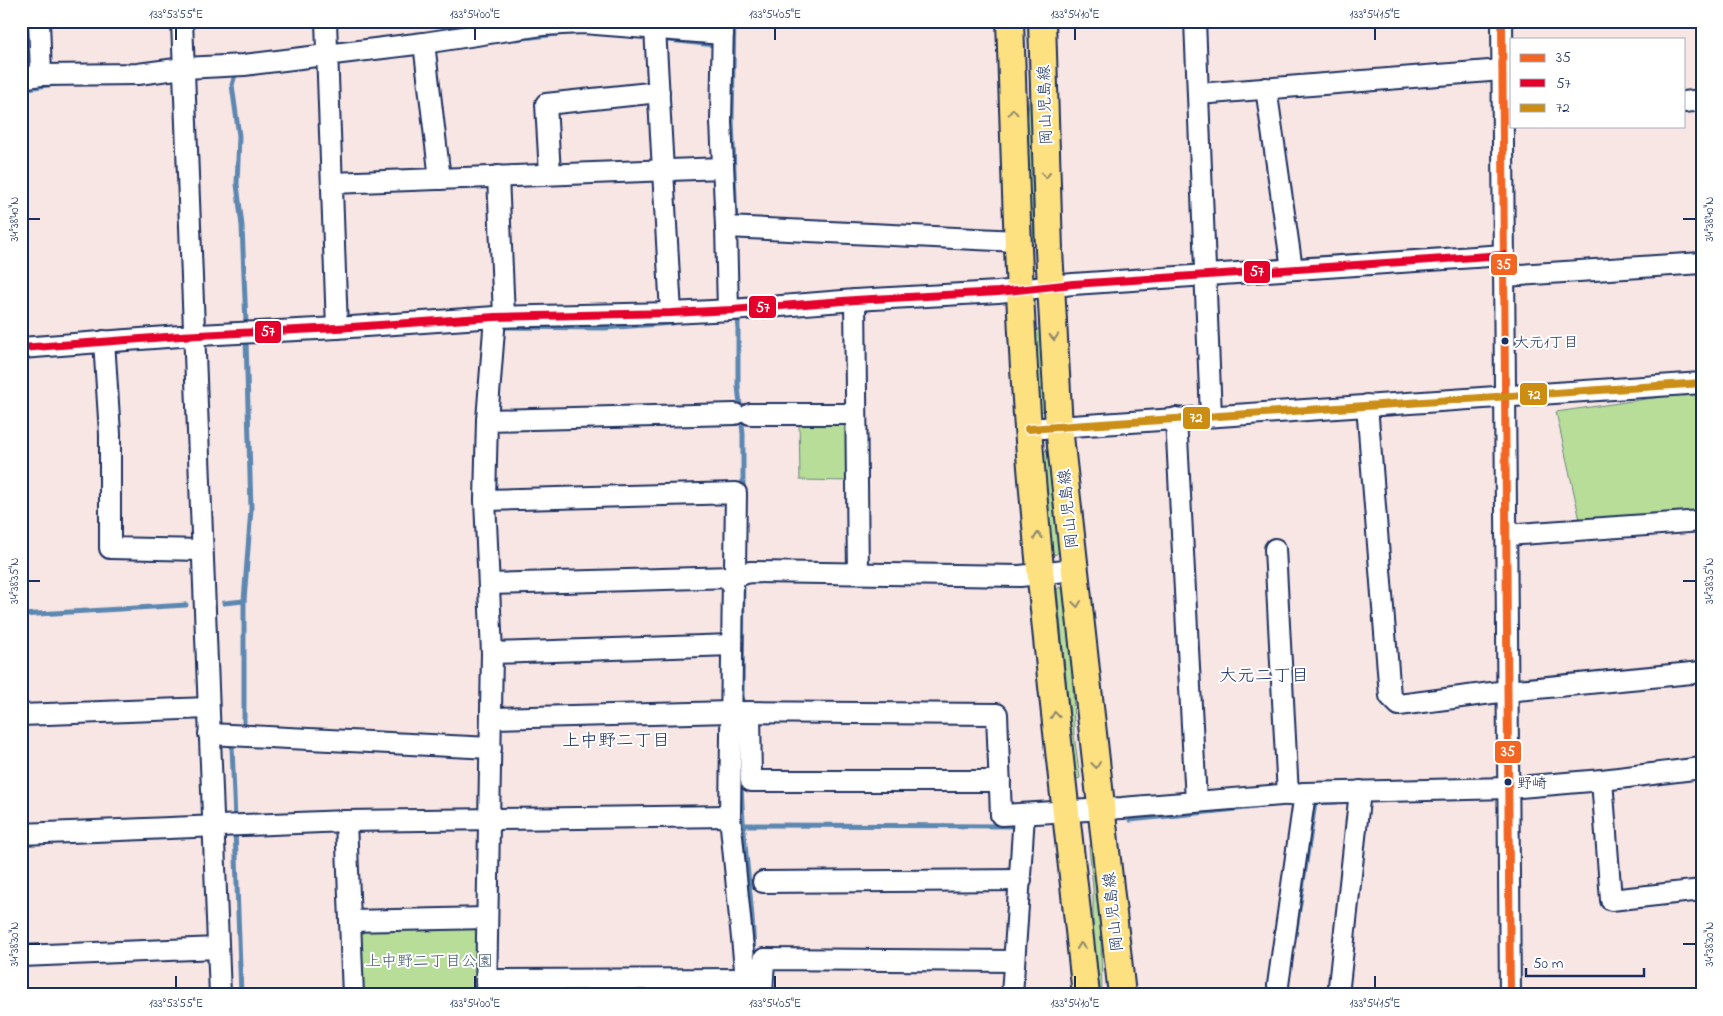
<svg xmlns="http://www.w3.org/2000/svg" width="1723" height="1016" font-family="'Indie Flower','Klee One',sans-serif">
  <rect width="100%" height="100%" fill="#f8e6e4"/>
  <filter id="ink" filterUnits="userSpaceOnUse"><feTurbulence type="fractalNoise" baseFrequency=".02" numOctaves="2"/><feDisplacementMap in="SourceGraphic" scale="10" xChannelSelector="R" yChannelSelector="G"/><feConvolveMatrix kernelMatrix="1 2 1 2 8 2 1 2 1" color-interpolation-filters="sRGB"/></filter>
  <g filter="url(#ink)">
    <!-- green -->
    <g fill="#b7dd99" stroke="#69867c">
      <path d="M 1028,28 L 1031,28 L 1035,145 L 1032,171 L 1034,240 L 1032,242 L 1030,240 L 1027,120 L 1030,93 Z"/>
      <path d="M 1037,329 L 1041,329 L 1046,411 L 1044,412 L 1040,410 L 1034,333 Z"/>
      <path d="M 1695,392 L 1702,448 L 1702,511 L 1580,520 L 1556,412 Z"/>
      <path d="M 799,417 L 849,420 L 849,481 L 800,480 Z"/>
      <path d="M 1046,450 L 1049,451 L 1060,551 L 1055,555 L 1052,552 L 1043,453 Z"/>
      <path d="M 1059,587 L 1063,589 L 1073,677 L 1074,734 L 1080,778 L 1076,779 L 1057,590 Z"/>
      <path d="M 1092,845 L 1101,936 L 1102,995 L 1097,995 L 1093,950 L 1093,889 L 1089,846 Z"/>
      <path d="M 480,923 L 482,995 L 358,995 L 356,926 Z"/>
    </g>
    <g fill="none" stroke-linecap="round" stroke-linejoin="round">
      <!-- stream -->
      <g stroke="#5c87b0" stroke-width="5">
        <path d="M 734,21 L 732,118 L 736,223"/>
        <path d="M 516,39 L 557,34"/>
        <path d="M 660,39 L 714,45"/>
        <path d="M 235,75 L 232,85 L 239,136 L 237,184 L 242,226 L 246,324"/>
        <path d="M 21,89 L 55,84"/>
        <path d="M 738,314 L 738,386 L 743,434 L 743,493"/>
        <path d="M 499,327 L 604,328 L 673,323"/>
        <path d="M 244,601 L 244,726"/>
        <path d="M 224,603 L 244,601 L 251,509 L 246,340 L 251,340"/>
        <path d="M 21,615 L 186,605"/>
        <path d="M 742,708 L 743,579"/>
        <path d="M 232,746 L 235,820"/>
        <path d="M 741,776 C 741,839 754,900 754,962"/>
        <path d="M 1307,803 L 1336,802"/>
        <path d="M 1130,820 L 1256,807"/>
        <path d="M 742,825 L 1016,826"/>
        <path d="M 235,829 L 241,995"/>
        <path d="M 1295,936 L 1315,803"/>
      </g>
      <!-- minor casing -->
      <g stroke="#1b2f5e" stroke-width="24">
        <g id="minor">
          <path d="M 39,21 L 41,75"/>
          <path d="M 182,21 L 220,995"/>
          <path d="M 326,21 L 337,328"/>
          <path d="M 1195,21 L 1211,416"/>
          <path d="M 1502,21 L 1510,995"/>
          <path d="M 723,22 L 721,122 L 726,227 L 728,310"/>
          <path d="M 655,28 L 671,313"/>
          <path d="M 424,43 L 440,179"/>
          <path d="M 21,78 L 41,75 L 138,74 L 184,68 L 244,65 L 424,43 L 542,25 L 583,23 L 723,34"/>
          <path d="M 1266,88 L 1292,269"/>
          <path d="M 1198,94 L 1502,70"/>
          <path d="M 1684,102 L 1702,100"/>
          <path d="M 550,174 L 546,104 L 659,92"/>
          <path d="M 498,176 L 504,316"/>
          <path d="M 332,183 L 722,168"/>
          <path d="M 726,227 L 1018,241"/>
          <path d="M 1504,276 L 1702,263"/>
          <path d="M 855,300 L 858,573"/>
          <path d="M 104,341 L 110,434 L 110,548 L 202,550"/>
          <path d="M 21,348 L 180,336 L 337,328 L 495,317 L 671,313 L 732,310 L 855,300 L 998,292 L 1073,284 L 1504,255"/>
          <path d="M 1367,405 L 1390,696 L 1399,705 L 1507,691 L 1702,672"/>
          <path d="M 750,414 L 856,414"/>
          <path d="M 1176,418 L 1196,802"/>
          <path d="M 487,420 L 735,414"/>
          <path d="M 1028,429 L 1702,383"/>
          <path d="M 485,500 L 736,493 L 735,570 L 733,577 L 730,816 L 746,979 L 745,995"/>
          <path d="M 1506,535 L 1702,521"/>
          <path d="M 1275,549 L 1288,795"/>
          <path d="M 489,584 L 733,577 L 750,572 L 1020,576 L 1074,570"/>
          <path d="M 492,653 L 732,645"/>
          <path d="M 750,712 L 751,781 L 1000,781"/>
          <path d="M 21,715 L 208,708"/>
          <path d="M 492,718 L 731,712 L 997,714 L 1001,815 L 1122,808 L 1305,793 L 1508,788 L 1602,780 L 1702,768"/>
          <path d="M 209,734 L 491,748"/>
          <path d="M 1602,780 L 1611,900 L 1702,890"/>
          <path d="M 346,821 L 353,995"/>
          <path d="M 21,834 L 346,821 L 730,816"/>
          <path d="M 763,882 L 1021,880"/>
          <path d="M 350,921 L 487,918"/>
          <path d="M 21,956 L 218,948"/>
          <path d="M 486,980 L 746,979"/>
          <path d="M 486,995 L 492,653 L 485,500 L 487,420 L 495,317"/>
          <path d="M 762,995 L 764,959 L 1014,961"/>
          <path d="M 1012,995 L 1024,815"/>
          <path d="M 1279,995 L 1278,985 L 1305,793"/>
          <path d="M 1338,995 L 1360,791"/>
        </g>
      </g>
      <!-- major casing -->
      <g stroke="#1b2f5e" stroke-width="30">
        <g id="major">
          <path d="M 1010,21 C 1015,157 1018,293 1028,428 C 1042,618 1066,806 1086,995"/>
          <path d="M 1042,21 L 1049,250 L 1059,427 L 1122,995"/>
        </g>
      </g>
      <!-- minor -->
      <use href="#minor" stroke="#fff" stroke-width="20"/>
      <!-- major -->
      <use href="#major" stroke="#fde080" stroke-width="26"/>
      <!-- bus-1 casing -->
      <g stroke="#fff" stroke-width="11">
        <path id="bus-1" d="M 1502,21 L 1510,995"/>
      </g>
      <!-- bus-2 casing -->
      <g stroke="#fff" stroke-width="11">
        <path id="bus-2" d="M 21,348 L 180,336 L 337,328 L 495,317 L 671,313 L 732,310 L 855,300 L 998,292 L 1073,284 L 1504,255"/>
      </g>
      <!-- bus-3 casing -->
      <g stroke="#fff" stroke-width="11">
        <path id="bus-3" d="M 1028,429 L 1702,383"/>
      </g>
      <!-- bus-1 -->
      <use href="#bus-1" stroke="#f26522" stroke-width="8"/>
      <!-- bus-2 -->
      <use href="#bus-2" stroke="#e4002b" stroke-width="8"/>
      <!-- bus-3 -->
      <use href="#bus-3" stroke="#cb8e13" stroke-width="8"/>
    </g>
    <!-- one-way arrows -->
    <defs><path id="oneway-chevron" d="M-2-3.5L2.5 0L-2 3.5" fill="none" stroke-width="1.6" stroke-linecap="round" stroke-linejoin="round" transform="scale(1.25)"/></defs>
    <g stroke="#8c886f">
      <use href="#oneway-chevron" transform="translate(1013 112) rotate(-92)"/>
      <use href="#oneway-chevron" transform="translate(1046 175) rotate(88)"/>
      <use href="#oneway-chevron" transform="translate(1054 337) rotate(87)"/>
      <use href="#oneway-chevron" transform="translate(1038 536) rotate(-95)"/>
      <use href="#oneway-chevron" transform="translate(1077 604) rotate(83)"/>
      <use href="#oneway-chevron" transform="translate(1055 715) rotate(-96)"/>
      <use href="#oneway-chevron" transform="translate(1096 765) rotate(83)"/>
      <use href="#oneway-chevron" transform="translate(1081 946) rotate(-96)"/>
    </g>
  </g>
  <!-- ticks -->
  <path fill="none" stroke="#1b2f5e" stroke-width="2" d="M 176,28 L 176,40M 475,28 L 475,40M 775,28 L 775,40M 1075,28 L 1075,40M 1375,28 L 1375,40M 28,219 L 40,219M 1683,219 L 1696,219M 28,581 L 40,581M 1683,581 L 1696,581M 28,944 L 40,944M 1683,944 L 1696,944M 176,976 L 176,988M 475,976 L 475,988M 775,976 L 775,988M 1075,976 L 1075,988M 1375,976 L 1375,988"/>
  <!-- markers -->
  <g fill="#1b2f5e" stroke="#fff" stroke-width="2">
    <circle cx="1505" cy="341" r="4.5"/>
    <circle cx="1508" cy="782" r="4.5"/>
  </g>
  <g text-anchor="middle" stroke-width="4" stroke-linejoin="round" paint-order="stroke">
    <!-- bus labels -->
    <g font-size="15" fill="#1b2f5e" stroke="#fff" text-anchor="start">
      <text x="1514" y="347">大元1丁目</text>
      <text x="1517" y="788">野崎</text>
    </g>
    <!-- street labels -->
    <g font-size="16" fill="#1b2f5e" stroke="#fff">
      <text transform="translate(1044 105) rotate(-92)" y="6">岡山児島線</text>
      <text transform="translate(1067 509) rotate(-96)" y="6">岡山児島線</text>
      <text transform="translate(1112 912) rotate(-96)" y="6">岡山児島線</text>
    </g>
    <!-- park labels -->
    <g font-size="16" fill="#425a6d" stroke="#fff">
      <text x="429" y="966">上中野二丁目公園</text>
    </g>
    <!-- neighbourhood labels -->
    <g font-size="18" fill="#1b2f5e" stroke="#fff">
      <text x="1264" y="681">大元二丁目</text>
      <text x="616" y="746">上中野二丁目</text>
    </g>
  </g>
  <g stroke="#fff" stroke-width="2">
    <rect x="1490" y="253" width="28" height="23" rx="5" fill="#f26522"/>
    <rect x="1243" y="260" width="28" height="24" rx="5" fill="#e4002b"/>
    <rect x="748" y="295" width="29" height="24" rx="5" fill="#e4002b"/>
    <rect x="254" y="320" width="28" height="24" rx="5" fill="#e4002b"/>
    <rect x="1519" y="382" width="29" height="24" rx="5" fill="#cb8e13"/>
    <rect x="1182" y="406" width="29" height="24" rx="5" fill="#cb8e13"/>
    <rect x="1494" y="740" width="28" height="24" rx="5" fill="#f26522"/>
  </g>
  <g font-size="14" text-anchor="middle" font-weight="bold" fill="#fff">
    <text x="1504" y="269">35</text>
    <text x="1257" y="276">57</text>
    <text x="763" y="312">57</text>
    <text x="268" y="336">57</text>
    <text x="1534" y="399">72</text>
    <text x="1196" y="422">72</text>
    <text x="1508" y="756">35</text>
  </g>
  <!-- margin -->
  <rect width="1723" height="1016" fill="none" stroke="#fff" stroke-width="55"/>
  <!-- legend -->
  <rect x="1510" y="38" width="175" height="90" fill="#ffffff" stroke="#a4acbf"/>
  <rect x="1520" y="54" width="25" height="8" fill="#f26522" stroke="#a4acbf"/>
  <text x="1556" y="62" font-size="15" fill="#1b2f5e">35</text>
  <rect x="1520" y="79" width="25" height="8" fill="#e4002b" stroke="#a4acbf"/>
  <text x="1556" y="88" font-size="15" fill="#1b2f5e">57</text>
  <rect x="1520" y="104" width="25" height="8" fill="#cb8e13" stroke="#a4acbf"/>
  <text x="1556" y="112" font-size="15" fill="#1b2f5e">72</text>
  <!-- scale -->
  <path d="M1526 968v8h118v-8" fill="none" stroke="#1b2f5e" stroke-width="2.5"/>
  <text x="1533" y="968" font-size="15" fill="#1b2f5e" stroke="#ffffff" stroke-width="4" paint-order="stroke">50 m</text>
  <rect x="28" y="28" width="1668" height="960" fill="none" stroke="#1b2f5e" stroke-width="2"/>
  <g font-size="12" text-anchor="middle" fill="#1b2f5e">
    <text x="176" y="18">133°53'55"E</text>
    <text x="475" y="18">133°54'00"E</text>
    <text x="775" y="18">133°54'05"E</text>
    <text x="1075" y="18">133°54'10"E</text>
    <text x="1375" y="18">133°54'15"E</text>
    <text transform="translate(14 219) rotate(-90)" y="4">34°38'40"N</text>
    <text transform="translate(1709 219) rotate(-90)" y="4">34°38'40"N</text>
    <text transform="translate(14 581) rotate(-90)" y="4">34°38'35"N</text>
    <text transform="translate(1709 581) rotate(-90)" y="4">34°38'35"N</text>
    <text transform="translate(14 944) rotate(-90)" y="4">34°38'30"N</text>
    <text transform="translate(1709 944) rotate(-90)" y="4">34°38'30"N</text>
    <text x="176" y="1007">133°53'55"E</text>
    <text x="475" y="1007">133°54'00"E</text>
    <text x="775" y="1007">133°54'05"E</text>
    <text x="1075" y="1007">133°54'10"E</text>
    <text x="1375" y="1007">133°54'15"E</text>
  </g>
</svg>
